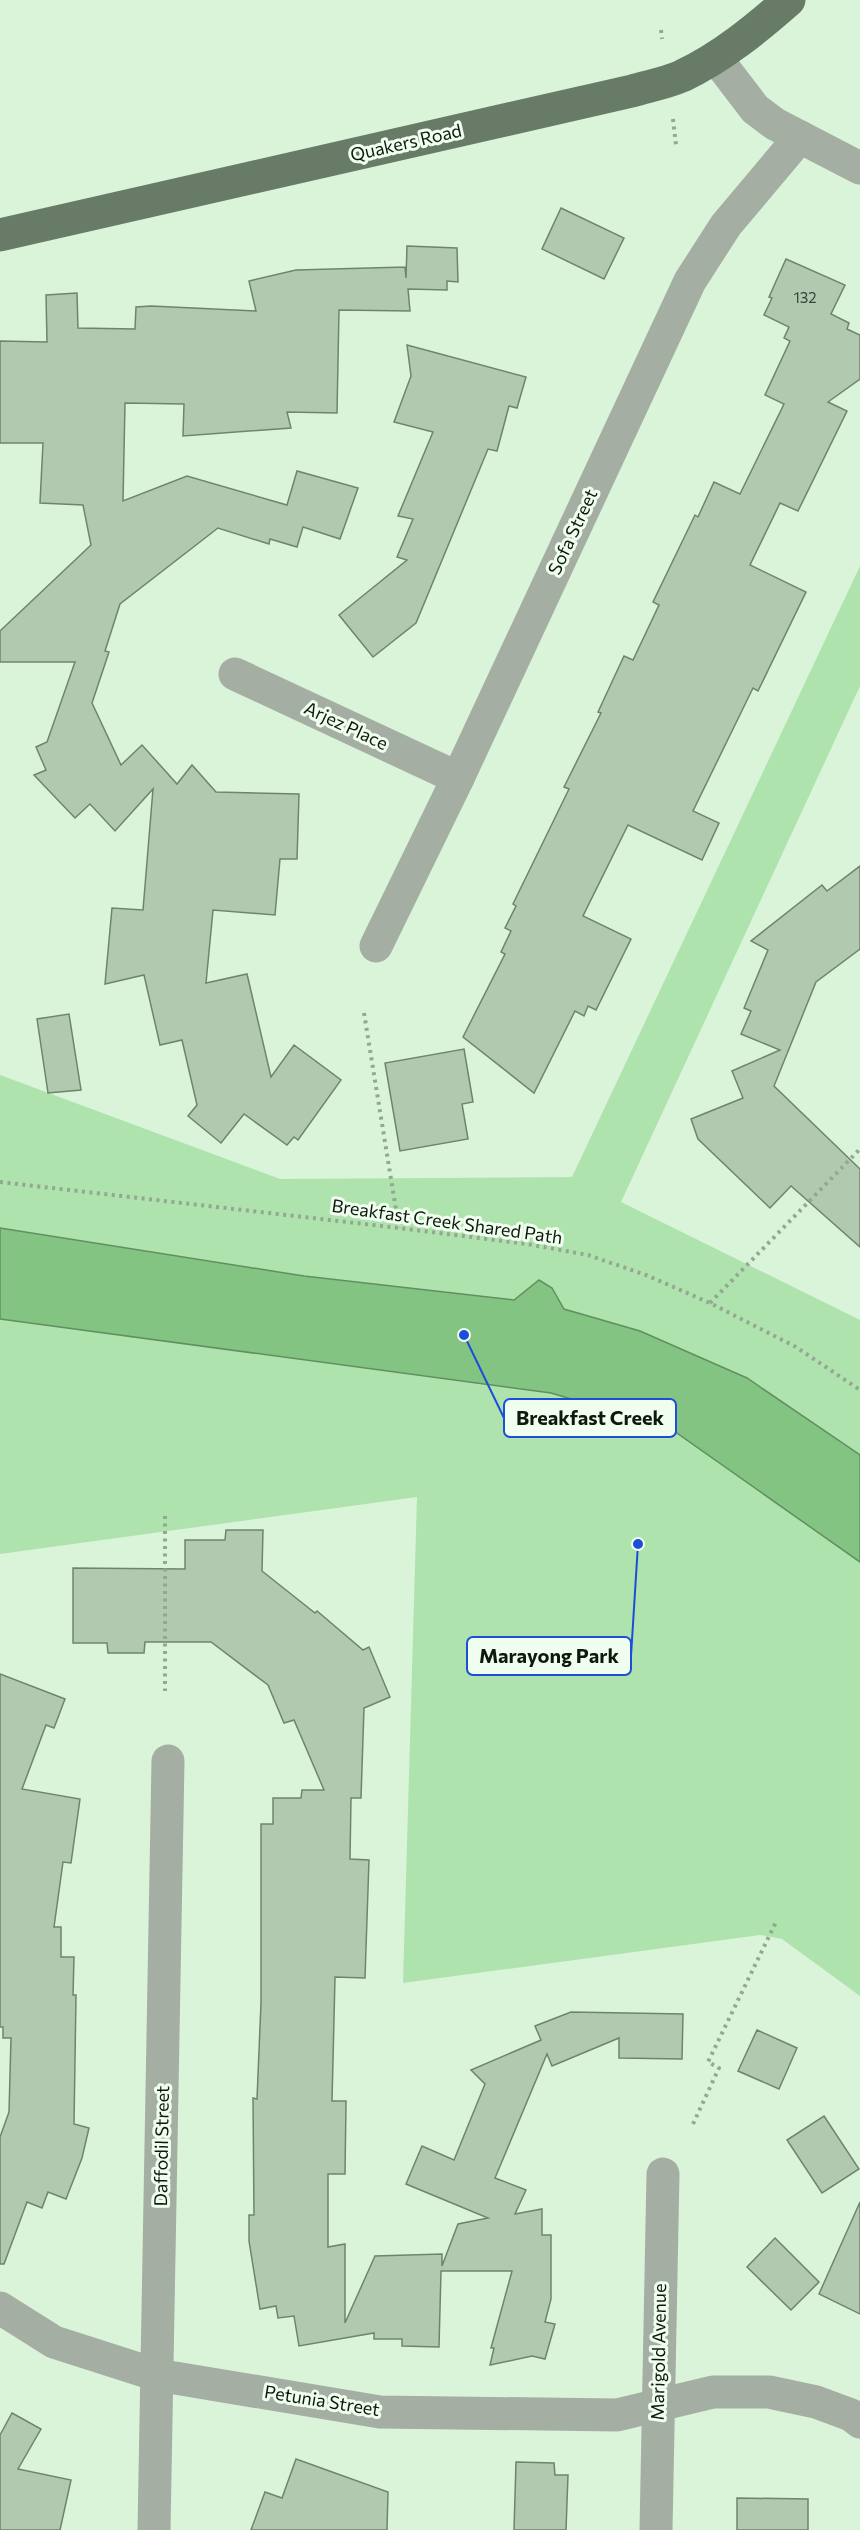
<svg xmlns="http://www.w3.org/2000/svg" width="860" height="2530" font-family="Commissioner,sans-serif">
  <rect width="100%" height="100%" fill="#daf4d9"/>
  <!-- green -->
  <path fill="#afe3ad" d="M 860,566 L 860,686 L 621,1202 L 860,1320 L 860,1996 L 782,1939 L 760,1935 L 403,1983 L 417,1497 L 0,1554 L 0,1075 L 280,1179 L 572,1177 Z"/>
  <!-- water -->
  <path fill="#83c482" stroke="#609060" stroke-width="1.5" d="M 0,1228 L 304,1276 L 514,1300 L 539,1280 L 552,1288 L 564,1309 L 640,1331 L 747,1378 L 860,1455 L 860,1562 L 671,1429 L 551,1393 L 0,1319 Z"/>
  <!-- building -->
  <g fill="#b1caaf" stroke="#6e856c" stroke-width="1.5">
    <path d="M 561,208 L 624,238 L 604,279 L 542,249 Z"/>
    <path d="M 407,246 L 457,248 L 458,282 L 447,281 L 447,290 L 408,289 L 410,311 L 339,310 L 337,413 L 287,412 L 291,428 L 183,436 L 184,404 L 125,403 L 123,501 L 187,476 L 287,505 L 297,471 L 358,488 L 340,539 L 303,527 L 297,547 L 270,539 L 269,544 L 218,528 L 120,604 L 105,651 L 109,652 L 92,703 L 121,765 L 142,745 L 177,784 L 192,765 L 216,792 L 299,794 L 297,859 L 280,859 L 275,915 L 213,910 L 206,983 L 247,974 L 271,1077 L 294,1045 L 341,1080 L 298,1140 L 294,1137 L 287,1145 L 244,1114 L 221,1143 L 188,1116 L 197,1105 L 182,1040 L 160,1045 L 144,975 L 105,984 L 112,908 L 143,910 L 153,789 L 115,831 L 90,804 L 75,818 L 34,775 L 46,770 L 36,747 L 47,742 L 75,662 L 0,662 L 0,631 L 91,545 L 83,505 L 40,503 L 43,443 L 0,443 L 0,341 L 47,342 L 46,295 L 77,293 L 78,328 L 135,329 L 136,307 L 151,306 L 256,311 L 249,281 L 296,270 L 405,267 L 406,278 Z"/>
    <path d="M 786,259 L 845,285 L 831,314 L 849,323 L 847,329 L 860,335 L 860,379 L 828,402 L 847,411 L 798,511 L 780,503 L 750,565 L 806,592 L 758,691 L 753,688 L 693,811 L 719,823 L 702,860 L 628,825 L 583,916 L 631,939 L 596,1010 L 588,1006 L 584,1016 L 575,1011 L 534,1093 L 463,1037 L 505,954 L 501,952 L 511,931 L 505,928 L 516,906 L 513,904 L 569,789 L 564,787 L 601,713 L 598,712 L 624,656 L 633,660 L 659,605 L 653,602 L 695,515 L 698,517 L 714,482 L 740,494 L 784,404 L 765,395 L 790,341 L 784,338 L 789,327 L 764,315 L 772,298 L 769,297 Z"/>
    <path d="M 407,345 L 526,377 L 517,408 L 509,406 L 497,451 L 488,449 L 416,623 L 373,657 L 339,615 L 407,560 L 397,557 L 413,519 L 398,516 L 433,432 L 394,422 L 411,376 Z"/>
    <path d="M 860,866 L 860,949 L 816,982 L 774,1086 L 860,1169 L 860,1247 L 791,1186 L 770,1208 L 698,1139 L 691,1119 L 743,1098 L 732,1071 L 780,1050 L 741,1034 L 751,1011 L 744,1008 L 768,950 L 751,941 L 822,885 L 827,891 Z"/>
    <path d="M 69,1014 L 81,1090 L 48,1093 L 37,1019 Z"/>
    <path d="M 464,1049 L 473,1102 L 462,1104 L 468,1139 L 400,1151 L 385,1063 Z"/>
    <path d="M 226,1530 L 263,1530 L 262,1571 L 315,1613 L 317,1611 L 363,1650 L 369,1647 L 390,1697 L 364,1708 L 361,1798 L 351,1798 L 350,1859 L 369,1860 L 365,1978 L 335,1977 L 332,2101 L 346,2101 L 345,2174 L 328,2174 L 328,2247 L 345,2244 L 345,2323 L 375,2256 L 442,2254 L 442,2266 L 458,2224 L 488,2218 L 406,2184 L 422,2146 L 454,2160 L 485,2084 L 471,2070 L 541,2040 L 535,2026 L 571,2012 L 683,2014 L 682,2059 L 619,2058 L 619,2038 L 552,2066 L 547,2054 L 495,2178 L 526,2190 L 515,2214 L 542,2209 L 542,2235 L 551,2235 L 551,2299 L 545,2322 L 555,2324 L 545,2359 L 532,2356 L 490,2365 L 494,2348 L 491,2348 L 512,2271 L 441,2271 L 439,2347 L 402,2346 L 402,2339 L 374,2339 L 374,2333 L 299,2346 L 294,2316 L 278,2318 L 276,2306 L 260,2309 L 249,2241 L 249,2215 L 254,2215 L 253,2098 L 257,2099 L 261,2003 L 261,1824 L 273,1824 L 273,1798 L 301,1798 L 302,1790 L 324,1790 L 294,1720 L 284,1723 L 268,1685 L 211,1642 L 145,1642 L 144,1653 L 108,1653 L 107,1643 L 73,1643 L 73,1568 L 185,1569 L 185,1540 L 225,1540 Z"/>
    <path d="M 0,1674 L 65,1699 L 54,1728 L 46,1725 L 22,1789 L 80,1799 L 71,1863 L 63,1862 L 54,1927 L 61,1927 L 61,1957 L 74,1957 L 73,1995 L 76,1995 L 74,2124 L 89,2128 L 82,2158 L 66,2199 L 48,2192 L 42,2208 L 27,2202 L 4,2264 L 0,2264 L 0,2137 L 9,2112 L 11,2038 L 3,2038 L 3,2027 L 0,2027 Z"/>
    <path d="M 757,2030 L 797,2048 L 779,2089 L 738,2071 Z"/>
    <path d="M 824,2116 L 859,2169 L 822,2193 L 787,2140 Z"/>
    <path d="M 860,2202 L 860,2314 L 819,2294 Z"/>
    <path d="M 775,2238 L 819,2282 L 791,2310 L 747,2267 Z"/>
    <path d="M 12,2413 L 41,2429 L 18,2469 L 71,2480 L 60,2530 L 0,2530 L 0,2435 Z"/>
    <path d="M 296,2459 L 388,2492 L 387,2530 L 251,2530 L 265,2492 L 282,2498 Z"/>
    <path d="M 516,2462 L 554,2463 L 555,2475 L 568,2475 L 566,2530 L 514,2530 Z"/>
    <path d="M 737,2498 L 808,2499 L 808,2530 L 737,2530 Z"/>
  </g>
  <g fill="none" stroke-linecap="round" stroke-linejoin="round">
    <!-- path -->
    <g stroke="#93a792" stroke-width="4" stroke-dasharray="3 4.5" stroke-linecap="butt">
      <path d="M 661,30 L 662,39"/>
      <path d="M 673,119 L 676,145"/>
      <path d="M 364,1013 L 399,1228"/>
      <path d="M 0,1182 L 399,1228 L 527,1244 L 588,1255 L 646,1275 L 710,1303 L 796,1347 L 860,1390"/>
      <path d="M 710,1303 L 860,1149"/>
      <path d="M 165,1516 L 165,1691"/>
      <path d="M 693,2124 L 719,2068 L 708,2062 L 777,1920"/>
    </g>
    <!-- minor -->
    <g stroke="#a4aea3" stroke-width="33">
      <path d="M 716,58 L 755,109 L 775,124 L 860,168"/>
      <path d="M 235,674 L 458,778"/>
      <path d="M 376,946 L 458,778 L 690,281 L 726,225 L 800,137"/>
      <path d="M 0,2308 L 54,2342 L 157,2375 L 380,2412 L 617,2415 L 713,2392 L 769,2392 L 816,2402 L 851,2415 L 860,2422"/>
      <path d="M 154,2530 L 168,1761"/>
      <path d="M 656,2530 L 663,2174"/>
    </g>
    <!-- major -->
    <path stroke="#687b67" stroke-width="33" d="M 0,235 L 632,91 C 649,86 666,83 682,76 C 722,57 756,29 789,0"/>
  </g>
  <g text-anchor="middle" stroke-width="6" stroke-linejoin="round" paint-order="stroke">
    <!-- number labels -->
    <g font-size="15" fill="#384437">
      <text x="805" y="303">132</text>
    </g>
    <!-- street labels -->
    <g font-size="18" fill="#0f180f" stroke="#effeee">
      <text transform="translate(406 143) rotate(-13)" y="6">Quakers Road</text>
      <text transform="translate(573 532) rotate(-65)" y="6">Sofa Street</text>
      <text transform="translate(346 726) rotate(25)" y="6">Arjez Place</text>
      <text transform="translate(447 1222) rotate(8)" y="6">Breakfast Creek Shared Path</text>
      <text transform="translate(162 2146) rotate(-89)" y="6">Daffodil Street</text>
      <text transform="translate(659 2352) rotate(-89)" y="6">Marigold Avenue</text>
      <text transform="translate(322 2401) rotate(9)" y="6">Petunia Street</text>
    </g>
  </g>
  <!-- callouts -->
  <path fill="none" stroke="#1d4ed8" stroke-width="2" d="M464 1335L504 1418M638 1544L631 1656"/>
  <g fill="#1d4ed8" stroke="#effeee" stroke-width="2">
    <circle cx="464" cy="1335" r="6"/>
    <circle cx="638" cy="1544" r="6"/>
  </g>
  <g fill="#effeee" stroke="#1d4ed8" stroke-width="2">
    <rect x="504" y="1399" width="172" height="38" rx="6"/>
    <rect x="467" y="1637" width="164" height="38" rx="6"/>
  </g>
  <g font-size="20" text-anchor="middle" font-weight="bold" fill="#0f180f">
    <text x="590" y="1425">Breakfast Creek</text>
    <text x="549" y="1663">Marayong Park</text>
  </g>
</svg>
